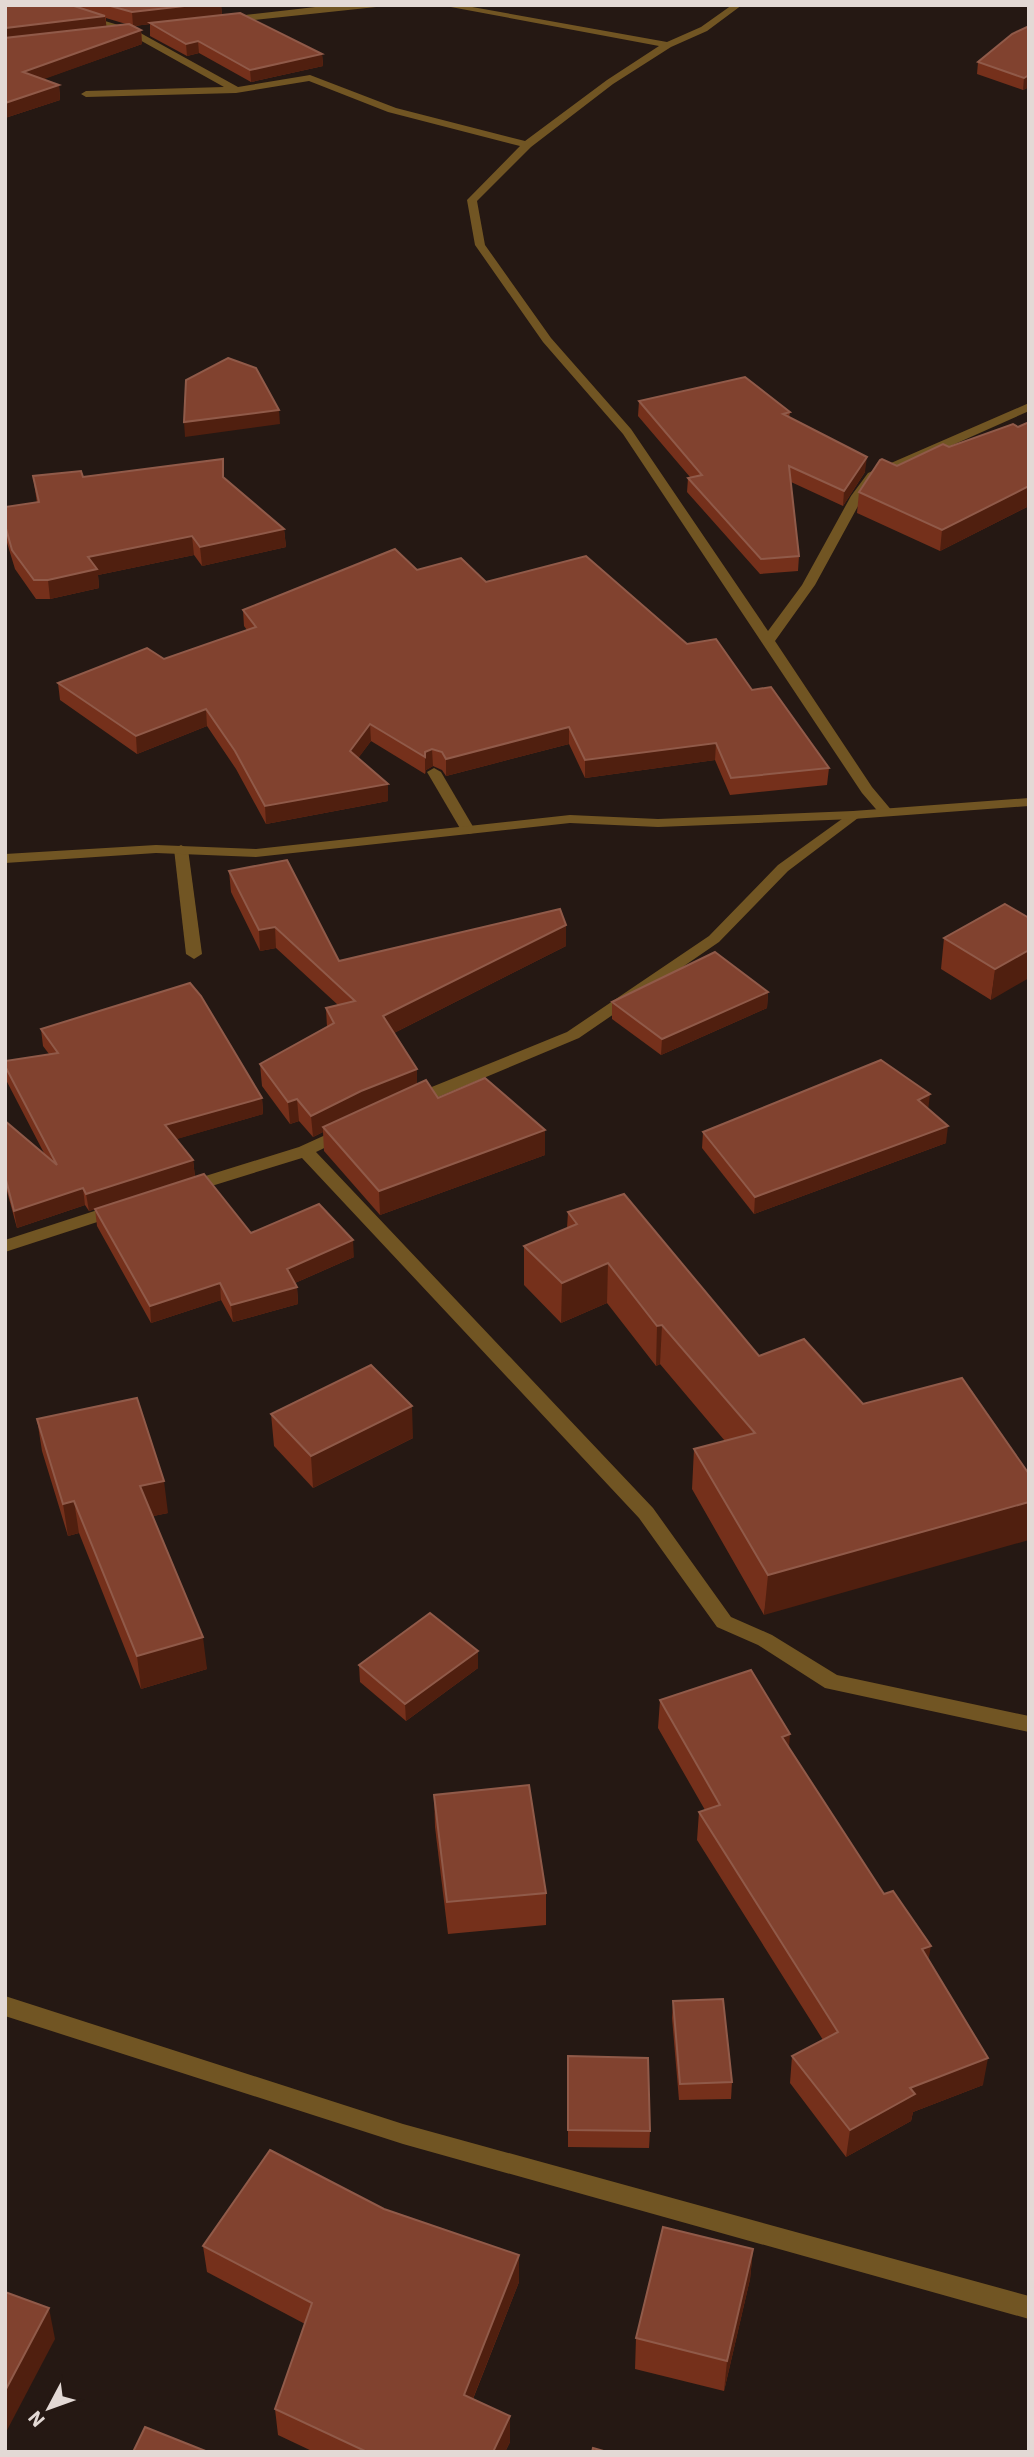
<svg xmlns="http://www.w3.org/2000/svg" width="1034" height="2457" font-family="'IBM Plex Sans',sans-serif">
  <rect width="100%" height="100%" fill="#251813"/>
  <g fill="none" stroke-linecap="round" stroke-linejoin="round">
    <!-- minor -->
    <g fill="#715523" fill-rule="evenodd">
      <path d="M 333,5 L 395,5 L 227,23 L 222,20 L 227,17 Z"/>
      <path d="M 440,5 L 461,5 L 667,42 L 701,27 L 732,5 L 742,5 L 707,31 L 671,47 L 613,84 L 531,147 L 477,201 L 485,245 L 551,338 L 631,429 L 768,631 L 802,585 L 851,496 L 868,473 L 1029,403 L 1029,411 L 876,479 L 863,497 L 815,585 L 775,641 L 872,787 L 893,812 L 891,815 L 881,815 L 862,793 L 623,434 L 543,342 L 475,245 L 467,200 L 520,146 L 388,112 L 309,81 L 236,93 L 86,97 L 81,94 L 86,91 L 224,87 L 129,34 L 82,20 L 80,18 L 85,15 L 135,30 L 238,87 L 310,75 L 396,108 L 525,141 L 607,80 L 659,46 Z"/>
      <path d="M 434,768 L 441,772 L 475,830 L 473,833 L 468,834 L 461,830 L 427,772 Z"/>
      <path d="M 853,811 L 858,812 L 860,815 L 858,818 L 788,871 L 719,942 L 579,1038 L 419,1105 L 407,1105 L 405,1101 L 407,1097 L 567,1032 L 709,936 L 778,865 Z"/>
      <path d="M 181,845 L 188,849 L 202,954 L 194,959 L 186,954 L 174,849 Z"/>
      <path d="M 343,1127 L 349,1128 L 351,1132 L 349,1136 L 316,1152 L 653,1508 L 731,1617 L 772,1635 L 837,1675 L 1029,1716 L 1029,1732 L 825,1688 L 758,1645 L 717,1627 L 639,1518 L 302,1158 L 189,1193 L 180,1187 L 183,1183 L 299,1147 Z"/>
      <path d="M 119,1203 L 125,1205 L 128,1209 L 125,1213 L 5,1252 L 5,1240 Z"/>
      <path d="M 5,1996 L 403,2124 L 1029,2296 L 1029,2319 L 403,2144 L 5,2016 Z"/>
    </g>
    <!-- tertiary -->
    <path fill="#715523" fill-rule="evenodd" d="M 1029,798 L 1029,806 L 853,819 L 658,827 L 570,823 L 256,857 L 156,853 L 5,863 L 5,854 L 156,845 L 256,849 L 570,815 L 658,819 L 853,811 Z"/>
  </g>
  <!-- wall -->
  <g fill="#75301b" fill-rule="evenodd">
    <path d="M 5,5 L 221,5 L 222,15 L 322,54 L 323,66 L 251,82 L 199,53 L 187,56 L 150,36 L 150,24 L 134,26 L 141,30 L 142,44 L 43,79 L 59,85 L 60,100 L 5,118 ZM 106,18 L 126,24 L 106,26 Z"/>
    <path d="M 1029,26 L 1029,87 L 1023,90 L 977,74 L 978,62 Z"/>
    <path d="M 639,401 L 790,412 L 789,418 L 865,472 L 843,506 L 791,482 L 799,556 L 798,571 L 760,574 L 687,492 L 688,478 L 690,477 L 638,416 Z"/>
    <path d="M 1029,422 L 1029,506 L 940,551 L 857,513 L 859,492 L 949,447 L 1018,427 Z"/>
    <path d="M 33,476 L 225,478 L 284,529 L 286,547 L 202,566 L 194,555 L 98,575 L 99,588 L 50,599 L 36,599 L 15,569 L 5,536 L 5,507 L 37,503 Z"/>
    <path d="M 417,570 L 486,582 L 687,644 L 752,690 L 829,768 L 827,785 L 730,795 L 715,760 L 585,778 L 569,744 L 446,776 L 442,770 L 433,766 L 426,770 L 425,774 L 371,741 L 358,758 L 388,801 L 266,824 L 236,769 L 207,726 L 137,754 L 60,700 L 58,683 L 164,659 L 247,630 L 244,626 L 243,610 Z"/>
    <path d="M 229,871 L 339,961 L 566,946 L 394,1033 L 417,1084 L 438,1098 L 545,1155 L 380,1215 L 324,1151 L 323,1132 L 313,1137 L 299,1121 L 290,1124 L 262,1086 L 260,1064 L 327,1027 L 326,1008 L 338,1005 L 276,948 L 260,951 L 231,892 Z"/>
    <path d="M 1005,904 L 991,1000 L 941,969 L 944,938 Z"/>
    <path d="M 768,992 L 767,1008 L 661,1055 L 612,1019 L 612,1002 Z"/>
    <path d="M 41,1029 L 262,1098 L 263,1114 L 176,1139 L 193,1160 L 195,1177 L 89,1211 L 85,1205 L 17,1228 L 5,1184 L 5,1121 L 45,1155 L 5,1078 L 5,1066 L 49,1054 L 43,1046 Z"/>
    <path d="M 929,1109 L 946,1143 L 754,1214 L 702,1148 L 703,1132 Z"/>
    <path d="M 95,1209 L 251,1233 L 354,1257 L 295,1283 L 297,1287 L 298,1304 L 233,1322 L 221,1300 L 151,1323 L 97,1226 Z"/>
    <path d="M 568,1212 L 759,1356 L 804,1339 L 764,1615 L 692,1489 L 694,1449 L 725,1441 L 660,1364 L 656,1366 L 607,1303 L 561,1323 L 524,1285 L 524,1246 L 567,1228 Z"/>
    <path d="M 271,1414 L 413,1438 L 313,1488 L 274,1446 Z"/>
    <path d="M 37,1419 L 168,1513 L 153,1516 L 207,1669 L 141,1689 L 79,1533 L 68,1536 L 42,1451 Z"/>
    <path d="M 359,1665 L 478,1668 L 406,1721 L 360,1682 Z"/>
    <path d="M 660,1700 L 789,1748 L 884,1894 L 928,1959 L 983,2085 L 913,2112 L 911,2121 L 846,2157 L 790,2083 L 792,2056 L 823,2040 L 697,1840 L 699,1812 L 705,1810 L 658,1728 Z"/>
    <path d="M 434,1795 L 546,1893 L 546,1925 L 448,1934 L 435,1827 Z"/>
    <path d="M 673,2001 L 732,2082 L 731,2099 L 679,2100 L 672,2018 Z"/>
    <path d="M 568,2056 L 650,2131 L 649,2148 L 568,2147 Z"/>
    <path d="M 203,2246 L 519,2282 L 473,2399 L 510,2442 L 505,2452 L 314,2452 L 278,2435 L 275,2409 L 305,2324 L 207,2272 Z"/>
    <path d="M 753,2249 L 750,2279 L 724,2391 L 635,2369 L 636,2338 Z"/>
  </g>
  <!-- shaded-wall -->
  <g fill="#501f0f">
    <path d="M 193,5 L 221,5 L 222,16 L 133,26 L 132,12 Z"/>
    <path d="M 105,16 L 107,30 L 5,42 L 5,28 Z"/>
    <path d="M 141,30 L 142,44 L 25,86 L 23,72 Z"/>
    <path d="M 198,41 L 199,53 L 187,56 L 186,44 Z"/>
    <path d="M 322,54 L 323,66 L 251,82 L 250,70 Z"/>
    <path d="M 1029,75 L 1029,87 L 1023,90 L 1024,78 Z"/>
    <path d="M 59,85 L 60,100 L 5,118 L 5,103 Z"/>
    <path d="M 279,410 L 280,424 L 185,437 L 184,422 Z"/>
    <path d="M 867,457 L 865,472 L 843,506 L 844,491 Z"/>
    <path d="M 1029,486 L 1029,506 L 940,551 L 942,530 Z"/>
    <path d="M 284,529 L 286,547 L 202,566 L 200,547 Z"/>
    <path d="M 192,536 L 194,555 L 98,575 L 99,588 L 50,599 L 48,580 L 88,557 Z"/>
    <path d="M 206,709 L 207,726 L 137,754 L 136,736 Z"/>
    <path d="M 370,724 L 371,741 L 351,768 L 350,751 Z"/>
    <path d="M 569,727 L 569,744 L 446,776 L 446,759 Z"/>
    <path d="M 716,743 L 715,760 L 585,778 L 585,760 Z"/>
    <path d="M 432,749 L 433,766 L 426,770 L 425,774 L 425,752 Z"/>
    <path d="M 388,784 L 388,801 L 266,824 L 265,806 Z"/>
    <path d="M 566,925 L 566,946 L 384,1038 L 383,1016 Z"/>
    <path d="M 275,927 L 276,948 L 260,951 L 259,930 Z"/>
    <path d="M 1029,950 L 1029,978 L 991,1000 L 995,969 Z"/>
    <path d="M 768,992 L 767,1008 L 661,1055 L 662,1039 Z"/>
    <path d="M 417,1069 L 417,1090 L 323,1127 L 323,1132 L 313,1137 L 311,1116 L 361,1091 Z"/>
    <path d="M 930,1094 L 928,1111 L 918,1100 Z"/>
    <path d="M 262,1098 L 263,1114 L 167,1142 L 165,1125 Z"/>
    <path d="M 297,1099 L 299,1121 L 290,1124 L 288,1102 Z"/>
    <path d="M 948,1126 L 946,1143 L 754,1214 L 755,1197 Z"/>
    <path d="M 545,1130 L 545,1155 L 380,1215 L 379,1191 Z"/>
    <path d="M 193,1160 L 195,1177 L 89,1211 L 86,1194 Z"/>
    <path d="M 83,1188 L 85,1205 L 17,1228 L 14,1211 Z"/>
    <path d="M 353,1240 L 354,1257 L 288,1286 L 287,1269 Z"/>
    <path d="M 608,1263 L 607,1303 L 561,1323 L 562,1283 Z"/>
    <path d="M 220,1283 L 221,1300 L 151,1323 L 150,1306 Z"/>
    <path d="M 297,1287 L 298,1304 L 233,1322 L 231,1305 Z"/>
    <path d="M 662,1325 L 660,1364 L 656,1366 L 657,1326 Z"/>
    <path d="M 412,1406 L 413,1438 L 313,1488 L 311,1456 Z"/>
    <path d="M 164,1481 L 168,1513 L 144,1518 L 140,1486 Z"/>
    <path d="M 74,1501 L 79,1533 L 68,1536 L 63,1504 Z"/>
    <path d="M 1029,1502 L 1029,1540 L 764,1615 L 768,1575 Z"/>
    <path d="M 203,1637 L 207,1669 L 141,1689 L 137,1656 Z"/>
    <path d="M 478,1651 L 478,1668 L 406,1721 L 405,1704 Z"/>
    <path d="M 790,1734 L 788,1761 L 782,1737 Z"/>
    <path d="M 931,1946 L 926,1973 L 922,1949 Z"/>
    <path d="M 988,2058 L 983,2085 L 913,2112 L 911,2121 L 846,2157 L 850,2130 L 910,2088 Z"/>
    <path d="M 753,2249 L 750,2279 L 724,2391 L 727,2361 Z"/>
    <path d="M 519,2255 L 519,2282 L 464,2421 L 464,2395 Z"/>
    <path d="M 49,2308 L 55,2339 L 5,2434 L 5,2391 Z"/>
    <path d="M 510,2416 L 510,2442 L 505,2452 L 493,2452 Z"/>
  </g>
  <!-- building -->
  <g fill="#81422f" stroke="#905a49" stroke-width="2">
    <path d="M 5,5 L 71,5 L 105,16 L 5,28 Z"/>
    <path d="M 107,5 L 193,5 L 132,12 Z"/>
    <path d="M 240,13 L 322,54 L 250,70 L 198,41 L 186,44 L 150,23 Z"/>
    <path d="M 129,24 L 141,30 L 23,72 L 59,85 L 5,103 L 5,38 Z"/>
    <path d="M 1029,26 L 1029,75 L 1024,78 L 978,62 L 1012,34 Z"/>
    <path d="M 228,358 L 256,368 L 279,410 L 184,422 L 186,380 Z"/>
    <path d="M 745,377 L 790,412 L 783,414 L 867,457 L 844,491 L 789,466 L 799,556 L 761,559 L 688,478 L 702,475 L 639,401 Z"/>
    <path d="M 1029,422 L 1029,486 L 942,530 L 859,492 L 880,460 L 882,459 L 897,466 L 943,444 L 949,447 L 1013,424 L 1018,427 Z"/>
    <path d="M 223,459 L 223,477 L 284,529 L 200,547 L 192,536 L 88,557 L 97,569 L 48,580 L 34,580 L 12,550 L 5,525 L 5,507 L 39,502 L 33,476 L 81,471 L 83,477 Z"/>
    <path d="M 395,549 L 417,570 L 461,558 L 486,582 L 586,556 L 687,644 L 716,639 L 752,690 L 771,687 L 829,768 L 731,778 L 716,743 L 585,760 L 569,727 L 446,759 L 442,752 L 432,749 L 425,752 L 425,757 L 370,724 L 350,751 L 388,784 L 265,806 L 235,751 L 206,709 L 136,736 L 58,683 L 147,648 L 164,659 L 256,627 L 243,610 Z"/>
    <path d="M 287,860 L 339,961 L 560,909 L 566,925 L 383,1016 L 417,1069 L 361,1091 L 311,1116 L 297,1099 L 288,1102 L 260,1064 L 334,1023 L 326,1008 L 355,1001 L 275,927 L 259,930 L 229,871 Z"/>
    <path d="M 1005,904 L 1029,918 L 1029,950 L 995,969 L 944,938 Z"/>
    <path d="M 715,952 L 768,992 L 662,1039 L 612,1002 Z"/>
    <path d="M 190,983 L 201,996 L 262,1098 L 165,1125 L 193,1160 L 86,1194 L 83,1188 L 14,1211 L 5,1176 L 5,1121 L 57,1165 L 5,1066 L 5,1061 L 58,1053 L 41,1029 Z"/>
    <path d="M 881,1060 L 930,1094 L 918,1100 L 948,1126 L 755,1197 L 703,1132 Z"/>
    <path d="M 485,1078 L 545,1130 L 379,1191 L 323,1127 L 426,1080 L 438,1098 Z"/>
    <path d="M 204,1174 L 251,1233 L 319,1204 L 353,1240 L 287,1269 L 297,1287 L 231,1305 L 220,1283 L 150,1306 L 95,1209 Z"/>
    <path d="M 624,1194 L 759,1356 L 804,1339 L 863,1404 L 962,1378 L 1029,1474 L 1029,1502 L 768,1575 L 694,1449 L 755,1433 L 662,1325 L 657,1326 L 608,1263 L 562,1283 L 524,1246 L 577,1224 L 568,1212 Z"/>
    <path d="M 371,1365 L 412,1406 L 311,1456 L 271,1414 Z"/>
    <path d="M 137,1398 L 164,1481 L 140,1486 L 203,1637 L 137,1656 L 74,1501 L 63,1504 L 37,1419 Z"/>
    <path d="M 430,1613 L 478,1651 L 405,1704 L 359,1665 Z"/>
    <path d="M 751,1670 L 790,1734 L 782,1737 L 884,1894 L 893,1891 L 931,1946 L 922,1949 L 988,2058 L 910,2088 L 915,2094 L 850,2130 L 792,2056 L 838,2032 L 699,1812 L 720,1805 L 660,1700 Z"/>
    <path d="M 529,1785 L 546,1893 L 447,1902 L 434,1795 Z"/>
    <path d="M 723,1999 L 732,2082 L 680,2084 L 673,2001 Z"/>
    <path d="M 568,2056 L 648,2058 L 650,2131 L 568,2130 Z"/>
    <path d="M 270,2150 L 384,2209 L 519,2255 L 464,2395 L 510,2416 L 493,2452 L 367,2452 L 275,2409 L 312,2303 L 203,2246 Z"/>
    <path d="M 663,2227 L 753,2249 L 727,2361 L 636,2338 Z"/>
    <path d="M 5,2292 L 49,2308 L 5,2391 Z"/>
    <path d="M 145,2427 L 208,2452 L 133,2452 Z"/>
    <path d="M 593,2448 L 607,2452 L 592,2452 Z"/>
  </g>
  <!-- border -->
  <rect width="1034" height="2457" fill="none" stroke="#e3d9d5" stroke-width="14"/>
  <!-- north arrow -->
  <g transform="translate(49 2408) rotate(229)" stroke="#251813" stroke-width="5" paint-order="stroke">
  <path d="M0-5L12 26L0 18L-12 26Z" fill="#e3d9d5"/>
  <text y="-10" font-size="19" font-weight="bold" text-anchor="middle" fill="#e3d9d5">N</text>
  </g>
</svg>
